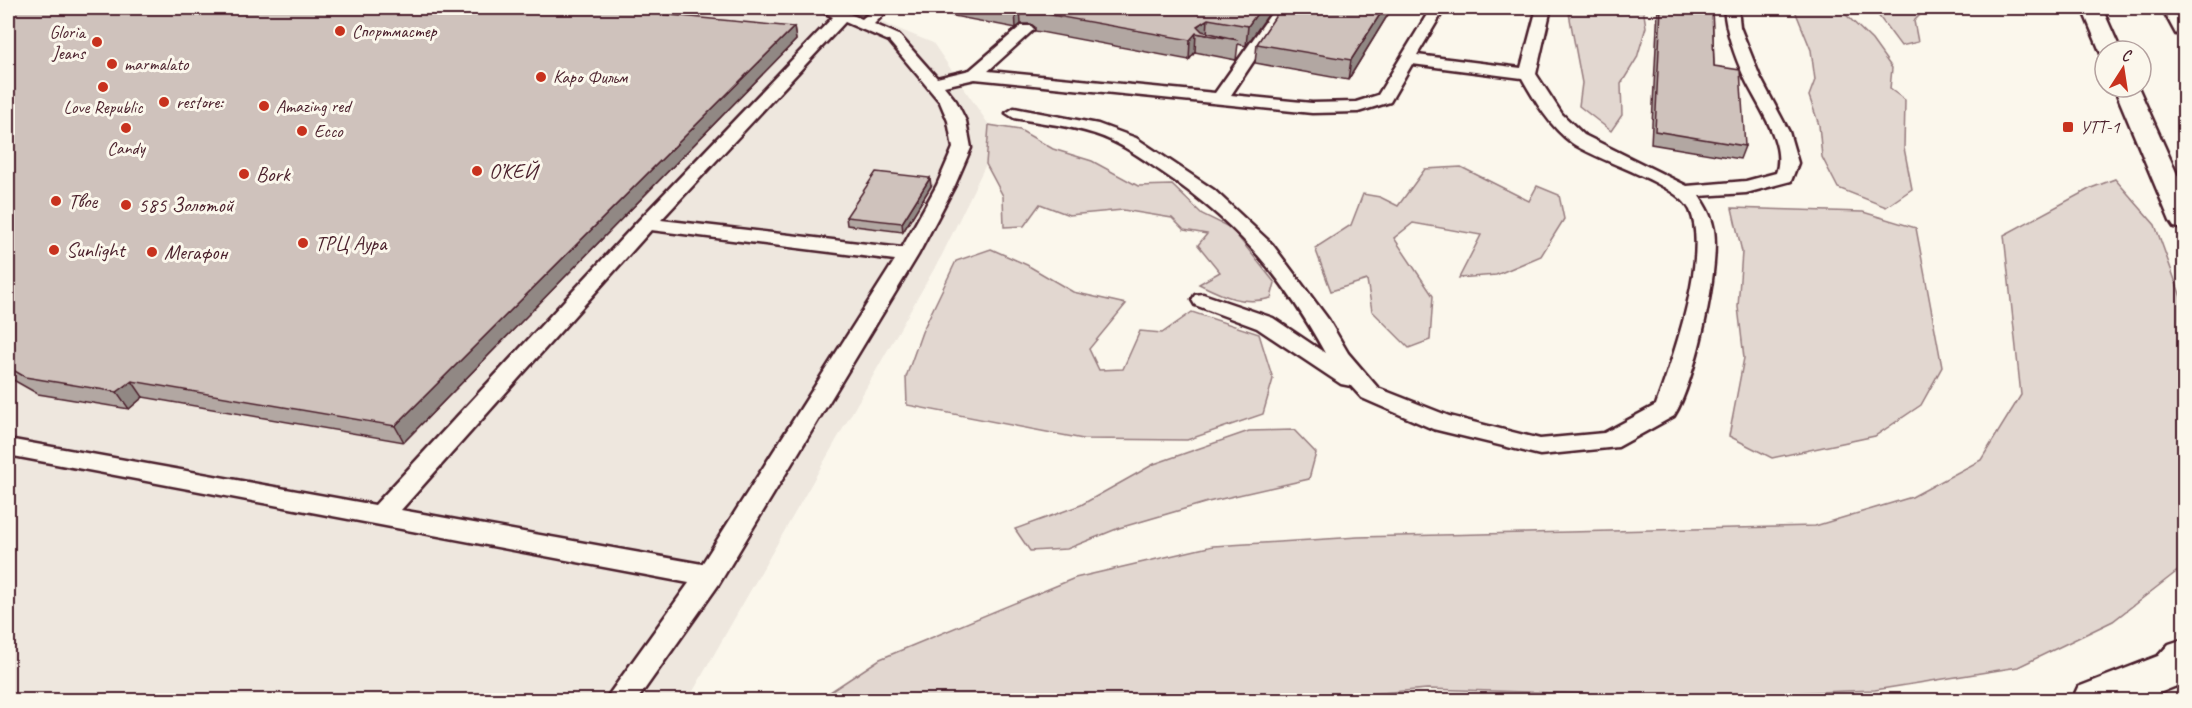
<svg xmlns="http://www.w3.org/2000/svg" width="2192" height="708" font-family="Caveat,sans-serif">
  <rect width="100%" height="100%" fill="#fbf7ec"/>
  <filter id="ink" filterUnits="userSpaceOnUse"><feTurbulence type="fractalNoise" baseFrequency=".0167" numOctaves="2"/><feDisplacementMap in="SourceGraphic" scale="12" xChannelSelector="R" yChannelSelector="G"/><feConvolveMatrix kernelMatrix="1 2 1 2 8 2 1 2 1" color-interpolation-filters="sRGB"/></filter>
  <g filter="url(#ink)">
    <!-- built -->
    <path fill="#eee7de" d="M 8,8 L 847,8 L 933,43 L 989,125 L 986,164 L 942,255 L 688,700 L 8,700 Z"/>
    <!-- green -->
    <g fill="#e2d7d0" stroke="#967b7e" stroke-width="1.5">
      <path d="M 1568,8 L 1643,8 L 1646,27 L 1637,58 L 1621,84 L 1622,115 L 1611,131 L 1579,106 L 1582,83 Z"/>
      <path d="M 1794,8 L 1839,8 L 1872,40 L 1892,68 L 1890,89 L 1905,100 L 1904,148 L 1912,189 L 1886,207 L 1838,188 L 1822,157 L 1819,125 L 1809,96 L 1815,80 L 1811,50 Z"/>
      <path d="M 1865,8 L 1926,9 L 1914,21 L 1918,42 L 1901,46 L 1878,15 Z"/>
      <path d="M 989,125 L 1020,130 L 1053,149 L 1092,161 L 1138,186 L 1172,185 L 1202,214 L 1231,228 L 1275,283 L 1271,298 C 1244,306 1223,296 1199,284 L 1220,272 L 1198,245 L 1207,234 L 1184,230 L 1172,218 L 1123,210 L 1069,215 L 1040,204 L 1024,226 L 1004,227 L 1003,196 L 986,164 Z"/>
      <path d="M 1461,167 L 1529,201 L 1537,186 L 1559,195 L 1564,219 L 1541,256 L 1496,275 L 1459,278 L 1481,235 L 1413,223 L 1394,238 L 1433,296 L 1430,340 L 1409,348 L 1372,311 L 1367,280 L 1331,291 L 1315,248 L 1351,225 L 1363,194 L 1380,197 L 1398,206 L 1425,169 Z"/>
      <path d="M 2115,179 L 2155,225 L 2184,305 L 2184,566 L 2113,621 L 2018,667 L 1875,690 L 1682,697 L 1427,689 L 1301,700 L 818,700 L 880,659 L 1075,578 L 1213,546 L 1358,537 L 1815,526 L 1912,497 L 1981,460 L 2021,395 L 2004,235 L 2091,188 Z"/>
      <path d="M 1732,208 L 1863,212 L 1916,228 L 1942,367 L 1921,405 L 1875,436 L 1772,458 L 1729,436 L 1744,358 L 1738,307 L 1742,252 Z"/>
      <path d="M 991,249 L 1027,265 L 1073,292 L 1126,304 L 1089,349 L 1099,370 L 1123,369 L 1140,331 L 1162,333 L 1192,312 L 1259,334 L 1273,379 L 1263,414 L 1187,440 L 1083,439 L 907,405 L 906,377 L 922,332 L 956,261 Z"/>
      <path d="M 1294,430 L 1316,453 L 1309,479 L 1208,502 L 1119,528 L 1067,549 L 1030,551 L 1015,529 L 1081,505 L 1154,464 L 1249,431 Z"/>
    </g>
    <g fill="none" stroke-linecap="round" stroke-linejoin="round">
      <!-- service casing -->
      <g stroke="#4a1f2b" stroke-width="5">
        <path id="service" d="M 817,8 L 835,8 L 862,19 L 875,8 L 890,8 L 874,24 L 899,35 L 937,78 L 970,70 L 1021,26 L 1031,26 L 1034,29 L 1031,32 L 988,71 L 1215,93 L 1275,8 L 1289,8 L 1231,95 L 1312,103 L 1356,102 L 1378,95 L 1431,8 L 1445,8 L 1417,55 L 1521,68 L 1537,8 L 1551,8 L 1536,74 L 1562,114 L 1584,135 L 1687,186 L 1746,181 L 1776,173 C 1787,144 1757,105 1745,79 C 1735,57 1726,32 1724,8 L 1738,8 L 1740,27 L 1760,77 L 1789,132 L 1798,163 L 1791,181 L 1746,193 L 1699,196 C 1706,207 1712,217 1714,230 C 1720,268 1695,383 1674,416 L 1618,447 L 1540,455 L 1433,429 L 1362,398 L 1351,386 L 1341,384 L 1257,328 L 1195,305 L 1192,300 L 1195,295 L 1203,294 L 1273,318 L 1325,353 C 1282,275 1236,222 1162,172 C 1140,157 1120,142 1095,134 C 1069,125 1040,123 1014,118 L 1006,113 L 1014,108 L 1098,124 L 1136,138 L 1214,190 L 1272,244 L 1328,319 L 1348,353 L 1378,388 L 1449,416 L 1540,439 L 1604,433 L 1656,405 C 1672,360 1710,256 1690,210 C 1676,182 1599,162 1572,143 C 1550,127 1535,101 1522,78 L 1412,64 L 1390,102 L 1358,112 L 1312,113 L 975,79 L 944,86 L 956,101 L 966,121 L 971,148 L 955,185 L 918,255 L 719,584 L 637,700 L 605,700 L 689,583 L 8,455 L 8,439 L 375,505 L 639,220 L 833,17 ZM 845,22 L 889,41 L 940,102 L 948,121 L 953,148 L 937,185 L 902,248 L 661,220 ZM 651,230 L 895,260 L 702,564 L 401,510 Z"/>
      </g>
      <!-- minor casing -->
      <g stroke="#4a1f2b" stroke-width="5">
        <path id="minor" d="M 2161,8 L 2184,8 L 2184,15 L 2164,13 Z"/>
      </g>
      <!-- primary casing -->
      <g stroke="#4a1f2b" stroke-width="5">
        <g id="primary">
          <path d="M 2082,8 L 2102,8 L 2121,51 L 2105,51 L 2105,57 L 2102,56 Z"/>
          <path d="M 2162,8 L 2182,8 L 2184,35 L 2176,34 Z"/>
          <path d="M 2114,87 L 2138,87 L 2184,190 L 2184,229 L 2174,227 L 2170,221 Z"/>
          <path d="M 2184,639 L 2184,683 L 2142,700 L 2072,700 L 2078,687 L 2158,656 L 2169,644 Z"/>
        </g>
      </g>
      <!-- service -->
      <use href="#service" fill="#fbf7ec" fill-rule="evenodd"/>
      <!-- minor -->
      <use href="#minor" fill="#fbf7ec" fill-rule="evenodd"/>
      <!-- primary -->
      <use href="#primary" fill="#fbf7ec" fill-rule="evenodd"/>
    </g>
    <!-- wall -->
    <g fill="#b2a7a2" stroke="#4a1f2b" stroke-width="1.5">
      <path d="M 8,8 L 794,27 L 796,40 L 404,442 L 143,397 L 129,409 L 38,394 L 8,377 Z"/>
      <path d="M 922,8 L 1273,8 L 1246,46 L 1238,44 L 1236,60 L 1195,52 L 1189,60 L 1035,31 L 1035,27 L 1031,24 L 1021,24 L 1016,28 L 922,10 Z"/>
      <path d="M 1281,8 L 1392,8 L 1348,80 L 1255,63 L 1257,44 Z"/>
      <path d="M 1658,8 L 1712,8 L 1714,66 L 1745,146 L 1740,159 L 1651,144 Z"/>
      <path d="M 931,186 L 903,232 L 847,225 L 846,217 Z"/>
    </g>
    <!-- shaded-wall -->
    <g fill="#918884" stroke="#4a1f2b" stroke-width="1.5">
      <path d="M 1017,8 L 1020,8 L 1021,24 L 1016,28 L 1015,9 Z"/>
      <path d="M 1261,8 L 1273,8 L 1246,46 L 1248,26 Z"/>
      <path d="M 1384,8 L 1392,8 L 1348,80 L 1351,60 Z"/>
      <path d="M 1208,19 L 1207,35 L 1196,33 L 1197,26 Z"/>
      <path d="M 794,27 L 796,40 L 404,442 L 395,426 Z"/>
      <path d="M 1196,33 L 1195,52 L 1189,60 L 1190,40 Z"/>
      <path d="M 930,178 L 931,186 L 903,232 L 902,223 Z"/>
      <path d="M 132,381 L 143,397 L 129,409 L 117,392 Z"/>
    </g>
    <!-- building -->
    <g fill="#cfc2bc" stroke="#4a1f2b" stroke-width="1.5">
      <path d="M 8,8 L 598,8 L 794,27 L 395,426 L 132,381 L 117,392 L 25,377 L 8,367 Z"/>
      <path d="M 1034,8 L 1261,8 L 1248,26 L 1208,19 L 1197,26 L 1202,31 L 1238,40 L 1196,33 L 1190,40 L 1034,12 L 1035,9 Z"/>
      <path d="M 1281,8 L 1384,8 L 1351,60 L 1257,44 Z"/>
      <path d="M 1661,8 L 1712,8 L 1714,66 L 1740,70 L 1745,146 L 1655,131 Z"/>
      <path d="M 876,172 L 930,178 L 902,223 L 846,217 Z"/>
    </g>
  </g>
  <!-- markers -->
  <g fill="#c8321e" stroke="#fbf7ec" stroke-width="2">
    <circle cx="340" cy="31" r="6"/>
    <circle cx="97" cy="42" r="6"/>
    <circle cx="112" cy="64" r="6"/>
    <circle cx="541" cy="77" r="6"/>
    <circle cx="103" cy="87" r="6"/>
    <circle cx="164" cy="102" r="6"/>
    <circle cx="264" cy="106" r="6"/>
    <rect x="2062" y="121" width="12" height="12" rx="3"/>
    <circle cx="126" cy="128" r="6"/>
    <circle cx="302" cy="131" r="6"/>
    <circle cx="477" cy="171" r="6"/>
    <circle cx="244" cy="174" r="6"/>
    <circle cx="56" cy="201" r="6"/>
    <circle cx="126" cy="205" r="6"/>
    <circle cx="303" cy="243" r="6"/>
    <circle cx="54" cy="250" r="6"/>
    <circle cx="152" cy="252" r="6"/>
  </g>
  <g text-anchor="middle" stroke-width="6" stroke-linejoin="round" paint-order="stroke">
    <!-- far-poi labels -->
    <g font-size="18" fill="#4a1f2b" stroke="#fbf7ec" text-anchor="start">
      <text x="352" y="37">Спортмастер</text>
      <text x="85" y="38" text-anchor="end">Gloria<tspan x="85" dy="21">Jeans</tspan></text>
      <text x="124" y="70">marmalato</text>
      <text x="553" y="83">Каро Фильм</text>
      <text x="176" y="108">restore:</text>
      <text x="276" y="112">Amazing red</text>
      <text x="103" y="113" text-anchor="middle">Love Republic</text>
      <text x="2080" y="133">УТТ-1</text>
      <text x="314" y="137">Ecco</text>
      <text x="126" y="154" text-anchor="middle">Candy</text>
    </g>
    <!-- poi labels -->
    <g font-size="21" fill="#4a1f2b" stroke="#fbf7ec" text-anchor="start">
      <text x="489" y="178">О’КЕЙ</text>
      <text x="256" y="181">Bork</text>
      <text x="68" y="208">Твое</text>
      <text x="138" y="212">585 Золотой</text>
      <text x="315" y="250">ТРЦ Аура</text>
      <text x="66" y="257">Sunlight</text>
      <text x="164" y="259">Мегафон</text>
    </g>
  </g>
  <!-- margin -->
  <rect width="2192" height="708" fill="none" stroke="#fbf7ec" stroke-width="30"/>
  <rect x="15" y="15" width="2162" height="678" fill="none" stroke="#4a1f2b" stroke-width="2" filter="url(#ink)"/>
  <!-- north arrow -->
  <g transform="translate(2123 69) rotate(12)"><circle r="28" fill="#fbf7ec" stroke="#b4a19f" stroke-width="1.5"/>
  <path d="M0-4.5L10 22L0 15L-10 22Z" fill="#c8321e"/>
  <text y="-9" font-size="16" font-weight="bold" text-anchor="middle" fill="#4a1f2b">С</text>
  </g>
</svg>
